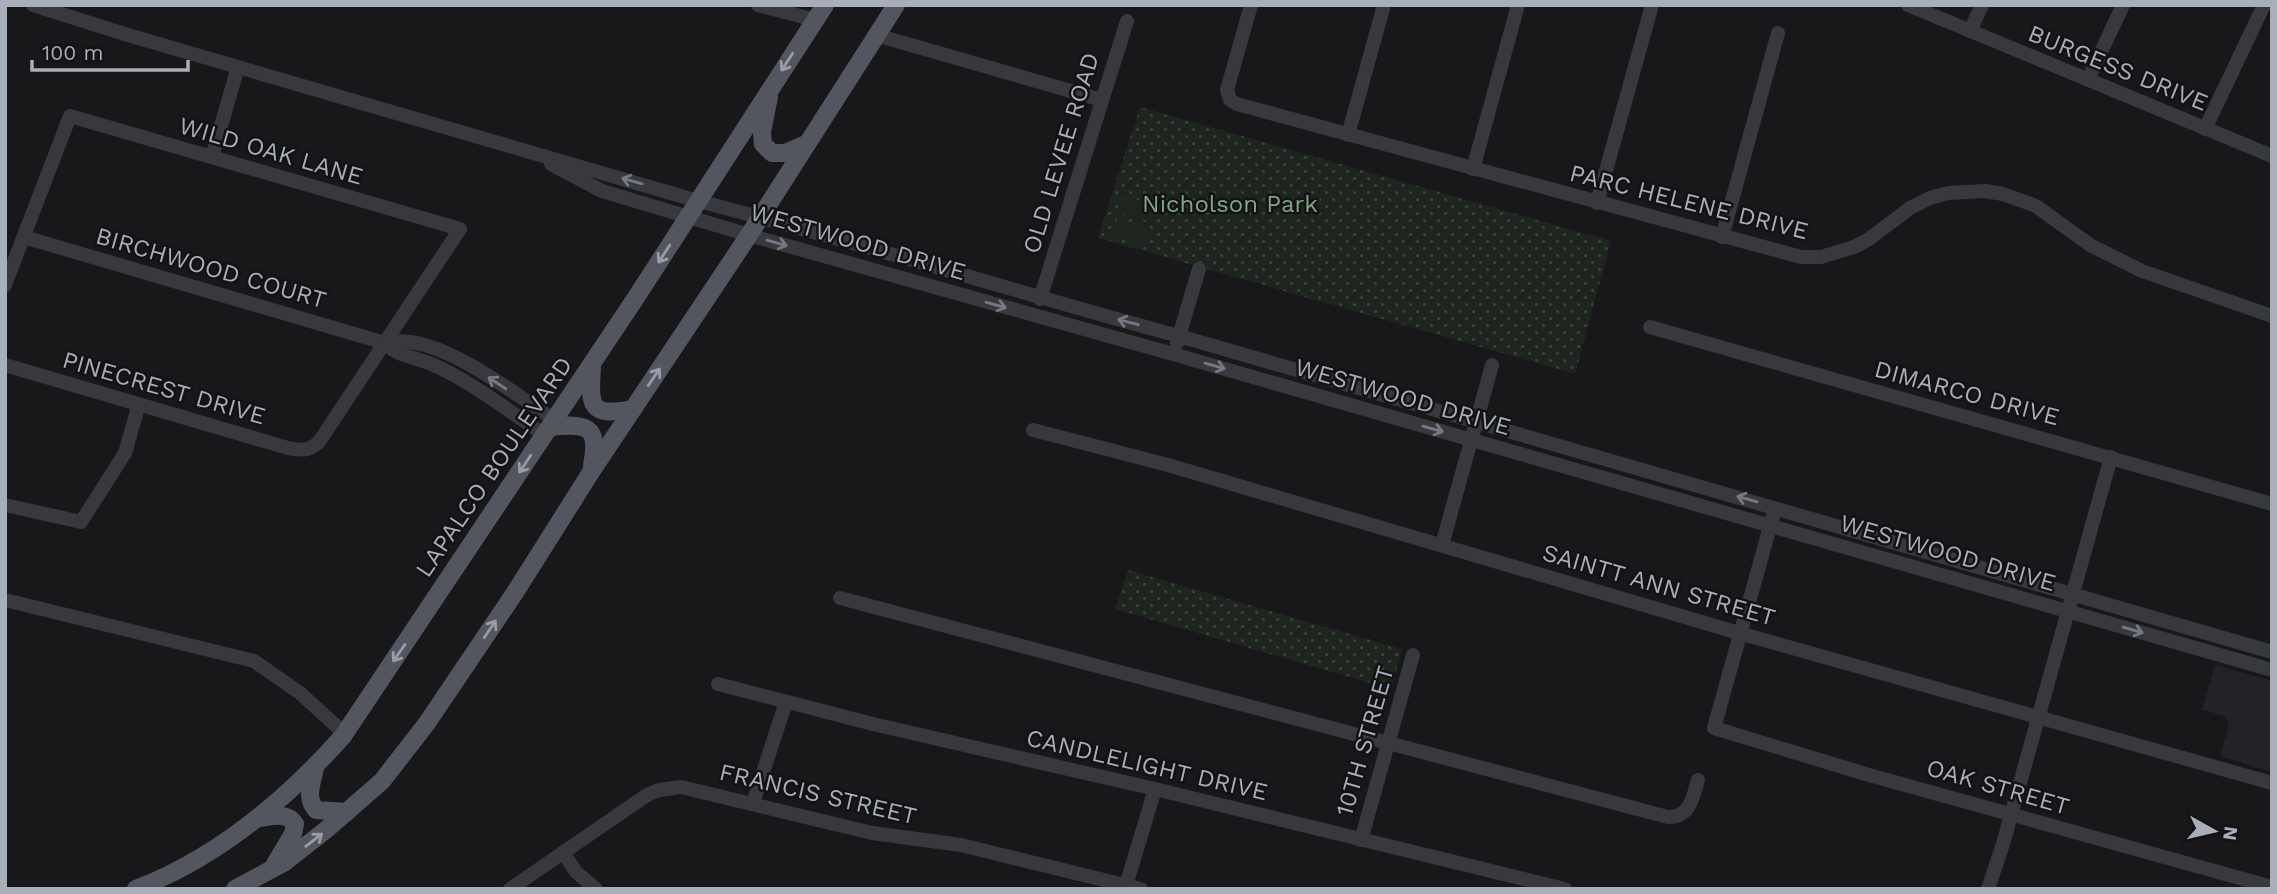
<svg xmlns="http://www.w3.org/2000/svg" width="2277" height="894" font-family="'Work Sans',sans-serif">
  <defs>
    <pattern id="grass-dots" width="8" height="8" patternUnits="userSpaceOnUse" patternTransform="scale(1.75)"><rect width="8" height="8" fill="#1d251e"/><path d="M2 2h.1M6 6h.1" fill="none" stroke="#3b423d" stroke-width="1.8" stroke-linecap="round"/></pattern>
  </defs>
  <rect width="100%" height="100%" fill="#18171a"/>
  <!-- built -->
  <path fill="#232327" d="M 2215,665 L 2272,681 L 2272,772 L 2220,756 L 2229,725 L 2225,716 L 2202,710 Z"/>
  <!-- grass -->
  <g fill="url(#grass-dots)">
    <path d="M 1140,107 L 1611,241 L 1575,374 L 1098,238 Z"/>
    <path d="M 1128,570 L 1402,649 L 1391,689 L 1115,609 Z"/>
  </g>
  <!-- pitch -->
  <g fill="#1d251e">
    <path d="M 1124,196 L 1159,206 L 1155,223 L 1119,213 Z"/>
    <path d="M 1117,219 L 1152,229 L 1148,246 L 1112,236 Z"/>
  </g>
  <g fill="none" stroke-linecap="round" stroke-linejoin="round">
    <!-- minor -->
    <g stroke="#38393f" stroke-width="14">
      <path d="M 33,5 L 128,35 L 698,201 C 859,242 1018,293 1179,336 L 2272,652"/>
      <path d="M 758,5 L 815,20"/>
      <path d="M 1251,5 L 1227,90 L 1230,100 L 1237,104 L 1801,257 L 1821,257 L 1854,247 L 1869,239 L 1910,208 L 1930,198 L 1948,193 L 1985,191 L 2003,194 L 2036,206 L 2090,245 L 2142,271 L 2272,316"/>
      <path d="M 1908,5 L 2272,156"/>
      <path d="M 1970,31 L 1982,5"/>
      <path d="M 876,35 L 1102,100"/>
      <path d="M 2088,80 L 2123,5"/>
      <path d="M 2205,129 L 2264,5"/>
      <path d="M 1348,135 L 1384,5"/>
      <path d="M 212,157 L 238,67"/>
      <path d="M 551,164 L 602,191 L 749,235 L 1173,354 L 2272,670"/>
      <path d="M 1473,169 L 1518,5"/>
      <path d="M 1597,203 L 1652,5"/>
      <path d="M 24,237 L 385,343"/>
      <path d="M 1722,237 L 1778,33"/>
      <path d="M 5,285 L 70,116 L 460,229 L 321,439 C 312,451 302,451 288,448 L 5,365"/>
      <path d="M 1040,299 L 1127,21"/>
      <path d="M 1650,327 L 2272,504"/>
      <path d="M 385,343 C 436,330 512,393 555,420"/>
      <path d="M 385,343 C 397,356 413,357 429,363 C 470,380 508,411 545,435"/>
      <path d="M 1177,343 L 1199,269"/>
      <path d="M 1033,430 L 1168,465 L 1739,633 L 2272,783"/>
      <path d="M 5,505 L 81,522 L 125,453 L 139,404"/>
      <path d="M 1773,516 L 1714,728 L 1869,775 L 2272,887"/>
      <path d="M 1442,545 L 1492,365"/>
      <path d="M 840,598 L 1668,817 C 1690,818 1693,797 1698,780"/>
      <path d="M 5,600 L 254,661 L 300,693 L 344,733"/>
      <path d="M 718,684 L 873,724 L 1155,789 L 1565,889"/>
      <path d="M 753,803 L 786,702"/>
      <path d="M 1361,840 L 1413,655"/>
      <path d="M 563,852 L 576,872 L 596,889"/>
      <path d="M 510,889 L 647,795 L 659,790 L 681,787 L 872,833 L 961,845 L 1141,889"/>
      <path d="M 1125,889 L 1155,789"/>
      <path d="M 1988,889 L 2003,844 L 2111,457"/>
    </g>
    <!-- major -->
    <g stroke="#54565f" stroke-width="18">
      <path d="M 769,97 L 762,132 L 763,144 L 772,153 L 785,153 L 806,144"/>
      <path d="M 592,368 C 589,407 590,417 633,409"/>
      <path d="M 550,427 C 586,423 600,425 592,465"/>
      <path d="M 315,768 C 312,783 305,798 316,810 L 347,812"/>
      <path d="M 257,818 C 270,817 287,811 295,824 L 293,834 L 275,864"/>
      <path d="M 136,889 C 216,858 286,800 343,736 L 637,296 L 825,5"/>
      <path d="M 235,889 L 285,862 L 327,829 L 382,781 L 427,723 L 516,591 L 591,472 L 749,235 L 896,5"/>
    </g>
  </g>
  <!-- one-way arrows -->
  <defs><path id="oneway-shaft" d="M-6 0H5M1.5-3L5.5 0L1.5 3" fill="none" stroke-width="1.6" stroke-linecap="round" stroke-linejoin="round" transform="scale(1.75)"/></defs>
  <g stroke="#989ca9">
    <use href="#oneway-shaft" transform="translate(787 62) rotate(123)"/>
    <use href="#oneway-shaft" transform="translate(664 254) rotate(123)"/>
    <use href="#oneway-shaft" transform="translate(654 377) rotate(-56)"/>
    <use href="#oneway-shaft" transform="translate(525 464) rotate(124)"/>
    <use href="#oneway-shaft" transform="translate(490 629) rotate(-56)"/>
    <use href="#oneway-shaft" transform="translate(399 653) rotate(125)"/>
    <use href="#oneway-shaft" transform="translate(314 840) rotate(-38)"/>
  </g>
  <g stroke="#767983">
    <use href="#oneway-shaft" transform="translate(632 181) rotate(-164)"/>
    <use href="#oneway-shaft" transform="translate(777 243) rotate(16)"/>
    <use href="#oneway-shaft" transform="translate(996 305) rotate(16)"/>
    <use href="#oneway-shaft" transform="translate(1128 322) rotate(-165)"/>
    <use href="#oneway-shaft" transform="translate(1215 366) rotate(16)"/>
    <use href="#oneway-shaft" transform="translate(497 383) rotate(-147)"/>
    <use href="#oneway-shaft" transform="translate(1433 429) rotate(16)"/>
    <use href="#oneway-shaft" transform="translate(1747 499) rotate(-164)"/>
    <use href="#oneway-shaft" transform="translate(2133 630) rotate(16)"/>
  </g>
  <g text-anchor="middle" stroke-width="5" stroke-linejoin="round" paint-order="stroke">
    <!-- street labels -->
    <g font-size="24" fill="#a9aebb" stroke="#131215">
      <text transform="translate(2118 68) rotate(22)" y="8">BURGESS DRIVE</text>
      <text transform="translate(271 151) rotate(16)" y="8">WILD OAK LANE</text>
      <text transform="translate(1061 153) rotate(-73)" y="8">OLD LEVEE ROAD</text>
      <text transform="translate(1689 202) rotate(14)" y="8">PARC HELENE DRIVE</text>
      <text transform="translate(858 242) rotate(16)" y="8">WESTWOOD DRIVE</text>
      <text transform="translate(211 268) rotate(16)" y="8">BIRCHWOOD COURT</text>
      <text transform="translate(164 388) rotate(16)" y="8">PINECREST DRIVE</text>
      <text transform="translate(1967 393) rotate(15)" y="8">DIMARCO DRIVE</text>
      <text transform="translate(1403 397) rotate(16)" y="8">WESTWOOD DRIVE</text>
      <text transform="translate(494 467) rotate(-56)" y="8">LAPALCO BOULEVARD</text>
      <text transform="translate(1948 553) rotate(16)" y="8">WESTWOOD DRIVE</text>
      <text transform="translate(1659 585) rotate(16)" y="8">SAINTT ANN STREET</text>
      <text transform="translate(1365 741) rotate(-74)" y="8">10TH STREET</text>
      <text transform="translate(1147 765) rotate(13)" y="8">CANDLELIGHT DRIVE</text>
      <text transform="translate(1998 787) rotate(16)" y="8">OAK STREET</text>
      <text transform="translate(818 794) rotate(13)" y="8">FRANCIS STREET</text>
    </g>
    <!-- park labels -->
    <g font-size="24" fill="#7ea781" stroke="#131215">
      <text x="1230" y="212">Nicholson Park</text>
    </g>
  </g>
  <!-- border -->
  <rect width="2277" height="894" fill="none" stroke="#a9aebb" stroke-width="14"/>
  <!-- north arrow -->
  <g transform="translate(2214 831) rotate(98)" stroke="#131215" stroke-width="5" paint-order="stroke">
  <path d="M0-5L12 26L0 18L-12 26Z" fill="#a9aebb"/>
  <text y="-10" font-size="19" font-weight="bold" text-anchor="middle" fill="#a9aebb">N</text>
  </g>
  <!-- scale -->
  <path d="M32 60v10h156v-10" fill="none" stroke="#a9aebb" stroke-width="3.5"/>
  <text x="42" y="60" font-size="21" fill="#a9aebb" stroke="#131215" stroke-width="5" paint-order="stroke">100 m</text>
</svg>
